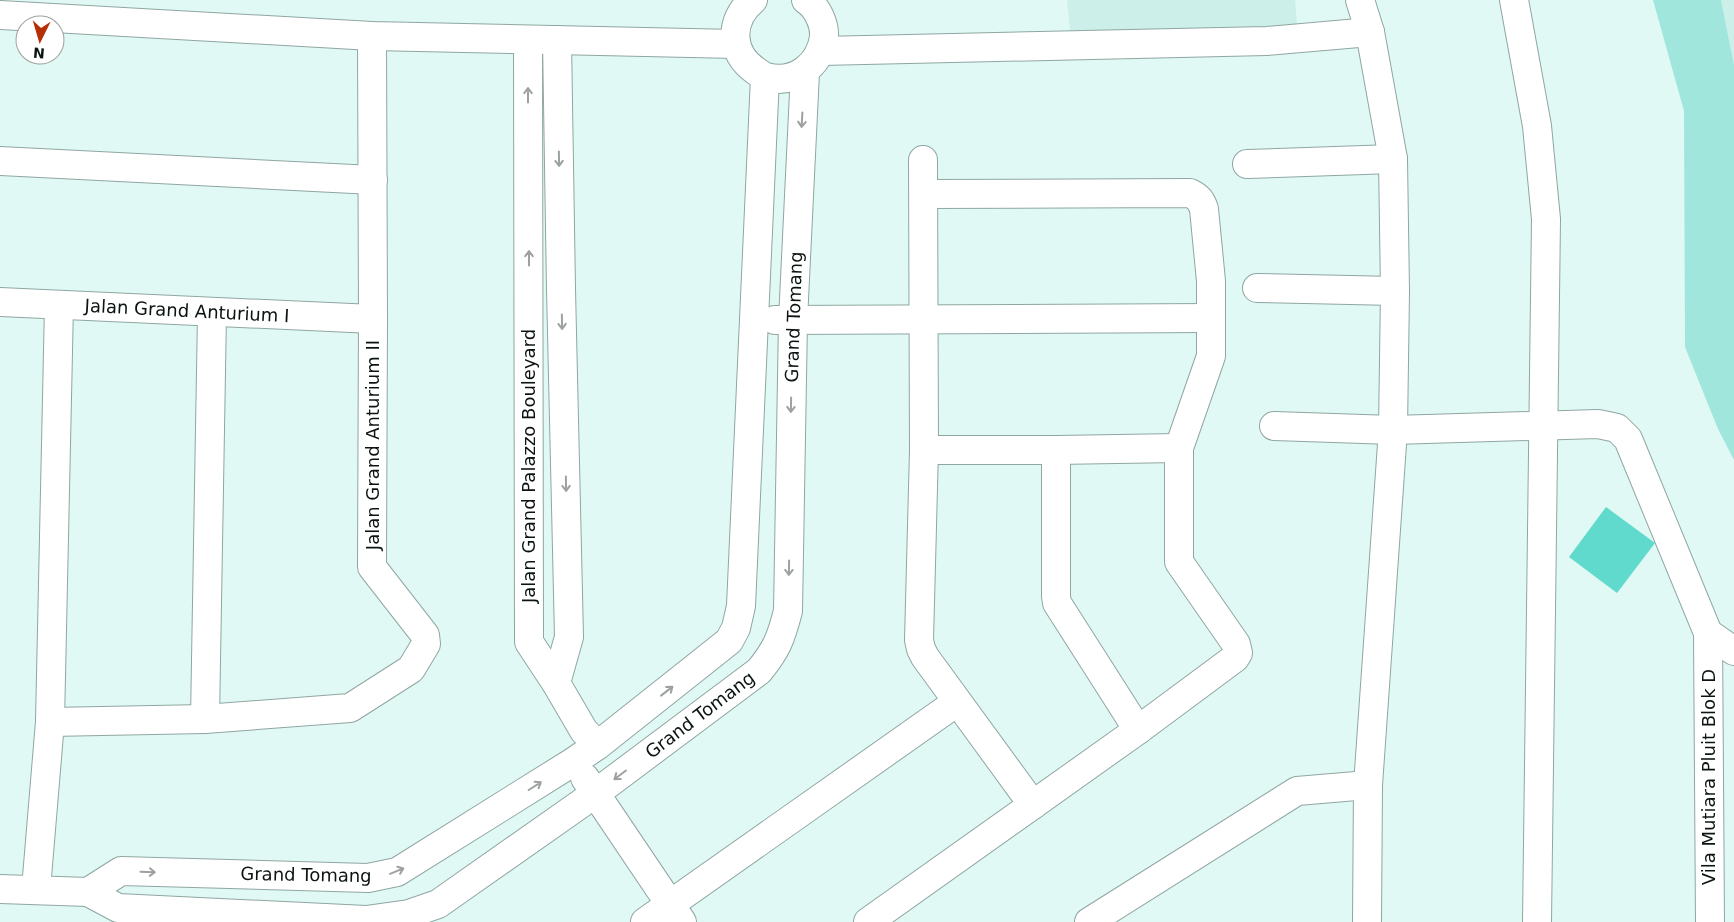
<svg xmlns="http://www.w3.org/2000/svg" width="1734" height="922" font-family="'DejaVu Sans',sans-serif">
  <rect width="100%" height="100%" fill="#e1f9f5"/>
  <!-- built -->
  <g fill="#cdefea">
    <path d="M 1067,0 L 1295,0 L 1298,35 L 1071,41 Z"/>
    <path d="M 1721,0 L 1734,0 L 1734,65 Z"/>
  </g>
  <!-- green -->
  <path fill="#a0e6dc" d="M 1653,0 L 1721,0 L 1734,65 L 1734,460 L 1718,429 L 1685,347 L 1684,111 Z"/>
  <!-- building -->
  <path fill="#5fdacc" d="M 1606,507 L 1655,543 L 1617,593 L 1569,557 Z"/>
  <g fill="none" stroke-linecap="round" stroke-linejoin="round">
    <!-- minor casing -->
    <g stroke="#8fa6a2" stroke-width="30">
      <g id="minor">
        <path d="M 753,0 C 729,20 729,53 756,71 C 759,73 763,76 766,77 C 795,85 820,65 824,37 C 825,24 817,7 806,0"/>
        <path d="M 1360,0 L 1370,32 L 1393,159 L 1395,291 L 1393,430 L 1368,785 L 1367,922"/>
        <path d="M 1514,0 L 1537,126 L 1546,219 L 1537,922"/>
        <path d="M 0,15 L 372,36 L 736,44"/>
        <path d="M 528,40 L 529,642 L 556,683 L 584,731 L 598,745"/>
        <path d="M 821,51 L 1267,41 L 1370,32"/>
        <path d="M 923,160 L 924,450 L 919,640 L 921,649 L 925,657 L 1033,805"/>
        <path d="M 0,161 L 373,180"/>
        <path d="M 1247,164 L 1393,159"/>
        <path d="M 1257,288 L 1395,291"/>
        <path d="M 0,302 L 373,319"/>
        <path d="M 775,320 L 1211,318"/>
        <path d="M 1274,426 L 1393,430 L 1598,424 L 1617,428 L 1628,439 L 1708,633"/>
        <path d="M 924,450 L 1056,450 L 1179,448"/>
        <path d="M 1056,450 L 1056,596 L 1057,603 L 1138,730"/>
        <path d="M 556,683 L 569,637 L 561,289 L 557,40"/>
        <path d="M 205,719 L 212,313"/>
        <path d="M 50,722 L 205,719 L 350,708 L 411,669 L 426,644 L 425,635 L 372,567 L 373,319 L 372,36"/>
        <path d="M 585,778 L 682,922"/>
        <path d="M 0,889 L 88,892 L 118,908 L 366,920 L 409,914 L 438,904 L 596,793 L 759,671 C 777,649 781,638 788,611 L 793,320 L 805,72"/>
        <path d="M 36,889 L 50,722 L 59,305"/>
        <path d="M 88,892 L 121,871 L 368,878 L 397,872 L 573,762 L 598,745 L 729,641 L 736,628 L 741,606 L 765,77"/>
        <path d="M 645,922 L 957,702"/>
        <path d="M 868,922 L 1138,730 L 1235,658 L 1238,653 L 1236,644 L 1179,562 L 1179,448 L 1211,356 L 1211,281 L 1204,209 C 1201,200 1198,197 1190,193 L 924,194"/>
        <path d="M 1089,922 L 1297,791 L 1368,785"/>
        <path d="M 1710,922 L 1708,633 L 1734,651"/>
      </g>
    </g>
    <!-- minor -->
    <use href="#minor" stroke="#fff" stroke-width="28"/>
  </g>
  <!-- one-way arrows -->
  <defs><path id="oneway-shaft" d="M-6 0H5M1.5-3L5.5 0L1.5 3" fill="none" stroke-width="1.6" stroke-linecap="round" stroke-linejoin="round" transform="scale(1.25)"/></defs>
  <g stroke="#9da1a0">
    <use href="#oneway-shaft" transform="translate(528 95) rotate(-90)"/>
    <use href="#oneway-shaft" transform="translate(802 120) rotate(93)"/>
    <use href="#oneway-shaft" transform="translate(559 159) rotate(89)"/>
    <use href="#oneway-shaft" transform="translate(529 258) rotate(-90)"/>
    <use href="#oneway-shaft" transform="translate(562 322) rotate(89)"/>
    <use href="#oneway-shaft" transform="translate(791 405) rotate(91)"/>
    <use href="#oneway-shaft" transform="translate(566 484) rotate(89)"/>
    <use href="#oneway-shaft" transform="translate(789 568) rotate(91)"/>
    <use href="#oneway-shaft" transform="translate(667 691) rotate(-38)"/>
    <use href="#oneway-shaft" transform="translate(620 775) rotate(143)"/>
    <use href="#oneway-shaft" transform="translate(535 786) rotate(-32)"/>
    <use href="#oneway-shaft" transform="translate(397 871) rotate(-22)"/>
    <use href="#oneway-shaft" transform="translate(148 872) rotate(2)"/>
  </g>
  <g text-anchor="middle" stroke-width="4" stroke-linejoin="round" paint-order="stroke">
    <!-- street labels -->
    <g font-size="18" fill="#0b1412" stroke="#fff">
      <text transform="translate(187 311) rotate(3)" y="6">Jalan Grand Anturium I</text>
      <text transform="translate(794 317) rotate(-88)" y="6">Grand Tomang</text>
      <text transform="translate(373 445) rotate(-90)" y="6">Jalan Grand Anturium II</text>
      <text transform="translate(529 466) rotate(-90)" y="6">Jalan Grand Palazzo Bouleyard</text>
      <text transform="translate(700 715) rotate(-37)" y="6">Grand Tomang</text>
      <text transform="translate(1709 777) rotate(-90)" y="6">Vila Mutiara Pluit Blok D</text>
      <text transform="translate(306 875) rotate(1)" y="6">Grand Tomang</text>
    </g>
  </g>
  <!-- north arrow -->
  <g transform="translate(40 40) rotate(185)"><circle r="24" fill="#ffffff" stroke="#9da1a0"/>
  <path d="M0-4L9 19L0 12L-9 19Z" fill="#b82e04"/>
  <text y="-8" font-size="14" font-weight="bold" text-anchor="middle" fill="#0b1412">N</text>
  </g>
</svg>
